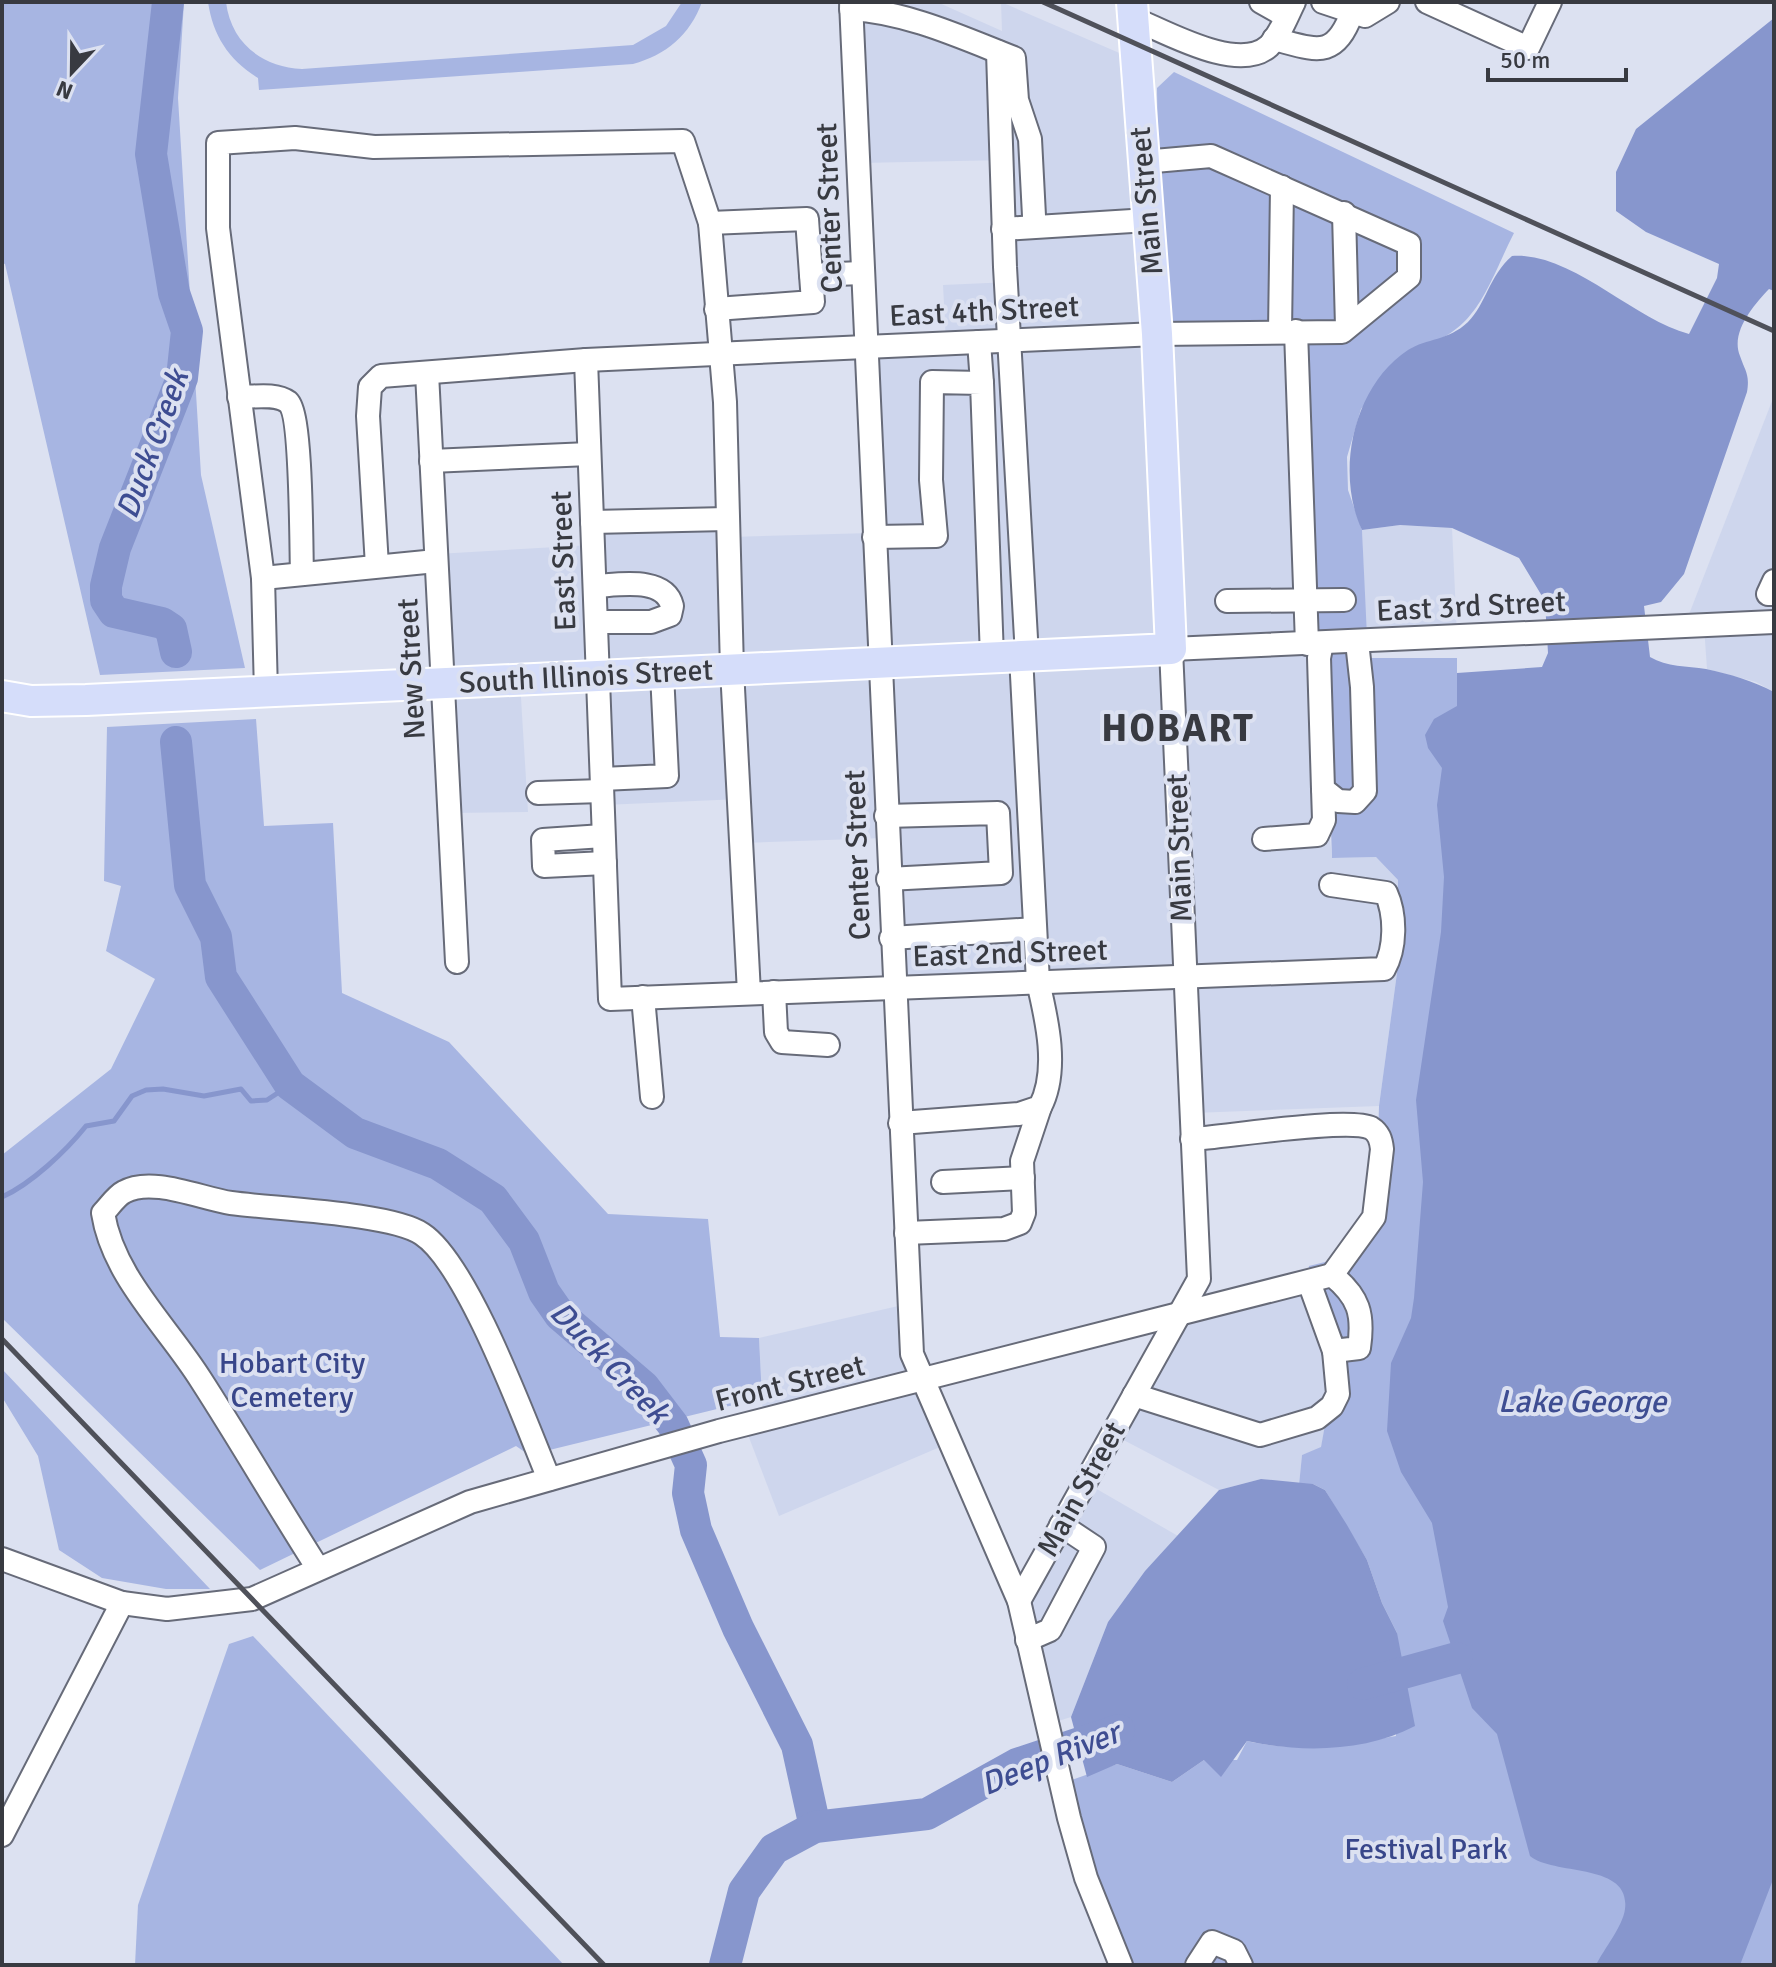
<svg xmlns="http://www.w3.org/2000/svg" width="1776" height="1967" font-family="Signika,sans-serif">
  <rect width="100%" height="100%" fill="#dce1f1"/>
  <!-- built -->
  <g fill="#ced6ed">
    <path d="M 854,2 L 937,2 L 1002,31 L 1001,2 L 1131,58 L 1182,974 L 894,985 L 867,349 L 946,342 L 943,285 L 1010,282 L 1006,160 L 860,163 Z"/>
    <path d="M 1299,328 L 1309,640 L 1173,645 L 1160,330 Z"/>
    <path d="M 1774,396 L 1774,619 L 1686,622 Z"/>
    <path d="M 726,521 L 730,668 L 600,673 L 594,524 Z"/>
    <path d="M 1400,525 L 1452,528 L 1457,635 L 1366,638 L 1362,530 Z"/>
    <path d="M 871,533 L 877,660 L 734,668 L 730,537 Z"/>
    <path d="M 591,545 L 596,674 L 443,681 L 437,554 Z"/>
    <path d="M 1774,624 L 1774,692 L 1756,682 L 1707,669 L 1704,626 Z"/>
    <path d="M 1310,646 L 1332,858 L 1376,857 L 1398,880 L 1397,973 L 1379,1106 L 1193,1113 L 1173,651 Z"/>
    <path d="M 877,666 L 884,838 L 743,843 L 740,799 L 604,805 L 599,677 Z"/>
    <path d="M 520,682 L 528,812 L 451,813 L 443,686 Z"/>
    <path d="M 1306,1284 L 1318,1316 L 1329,1405 L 1321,1448 L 1302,1455 L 1299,1485 L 1261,1479 L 1219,1490 L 1114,1435 L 1179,1319 Z"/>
    <path d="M 907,1304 L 920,1378 L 763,1418 L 759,1338 Z"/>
    <path d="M 921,1383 L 947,1444 L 779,1516 L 745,1427 Z"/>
    <path d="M 1088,1484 L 1178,1536 L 1145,1571 L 1108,1622 L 1071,1717 L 1049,1724 L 1022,1601 Z"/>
  </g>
  <!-- green -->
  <g fill="#a7b5e2">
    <path d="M 2,2 L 184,2 L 178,98 L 201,475 L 245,668 L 100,675 L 5,264 L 2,263 Z"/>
    <path d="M 208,2 L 226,2 C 231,43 262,67 302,69 L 633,45 L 666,26 L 682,2 L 702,2 C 690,35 666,55 633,64 L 259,90 L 258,78 C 229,60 213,36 208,2 Z"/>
    <path d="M 1174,72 L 1514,233 C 1487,286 1477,336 1412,348 L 1361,409 L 1347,457 L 1348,490 L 1362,530 L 1368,658 L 1457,658 L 1457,707 L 1774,1828 L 1774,1965 L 1129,1965 L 1115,1939 L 1066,1782 L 1117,1764 L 1172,1782 L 1204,1760 L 1237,1760 L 1247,1741 C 1298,1753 1344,1745 1396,1736 L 1397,1633 L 1382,1603 L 1367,1560 L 1325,1490 L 1313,1484 L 1299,1485 L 1302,1455 L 1321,1447 L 1329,1403 L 1318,1316 L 1307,1284 L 1309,1266 L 1341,1258 L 1361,1240 L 1377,1171 L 1379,1106 L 1397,973 L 1398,880 L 1376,857 L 1332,858 L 1331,829 L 1319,828 L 1299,328 L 1160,330 L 1157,88 Z"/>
    <path d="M 256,719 L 264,826 L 333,823 L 342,993 L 449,1042 L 608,1214 L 708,1219 L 720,1337 L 759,1338 L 762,1398 L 529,1455 L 516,1446 L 260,1570 L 2,1318 L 2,1155 L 111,1069 L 155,979 L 106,951 L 121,886 L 104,881 L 107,727 Z"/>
    <path d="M 2,1369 L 210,1589 L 166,1589 L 102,1578 L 59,1550 L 38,1456 L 2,1397 Z"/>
    <path d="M 253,1636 L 564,1965 L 135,1965 L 138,1905 L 229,1644 Z"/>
  </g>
  <!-- water -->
  <g fill="#8796cd">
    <path d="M 1774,18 L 1774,291 L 1769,289 C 1754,305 1730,332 1740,356 C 1745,371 1750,374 1747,392 L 1684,574 L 1661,602 L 1644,606 L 1650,657 C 1667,667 1687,666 1706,669 C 1730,674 1753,681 1774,692 L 1774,1877 L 1740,1965 L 1596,1965 C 1604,1949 1623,1926 1625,1909 C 1631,1862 1554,1876 1530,1856 L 1497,1734 L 1472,1708 L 1443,1621 L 1448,1607 L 1432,1523 L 1401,1472 L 1387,1431 L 1391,1363 L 1411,1318 L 1414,1298 L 1423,1182 L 1416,1100 L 1441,932 L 1444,877 L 1437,805 L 1442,768 L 1428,748 L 1425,735 L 1434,719 L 1457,706 L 1457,673 L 1542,667 L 1548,653 L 1545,601 L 1519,558 L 1452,528 L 1400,525 L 1362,530 C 1335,473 1353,386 1408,350 C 1427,338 1448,341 1468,322 C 1486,304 1489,276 1512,256 C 1572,252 1632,319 1689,334 L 1717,278 L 1719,264 L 1646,232 L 1616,211 L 1616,172 L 1636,129 Z"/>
    <path d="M 1261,1479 L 1313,1484 L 1325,1490 L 1347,1525 L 1367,1560 L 1382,1603 L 1397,1633 L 1415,1726 C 1365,1752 1301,1753 1247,1741 L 1221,1777 L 1204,1760 L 1172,1782 L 1117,1764 L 1087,1777 L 1071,1717 L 1108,1622 L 1145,1571 L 1219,1490 Z"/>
  </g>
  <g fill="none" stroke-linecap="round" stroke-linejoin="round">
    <!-- stream -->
    <path stroke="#8796cd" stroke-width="5" d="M 2,1197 C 31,1184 66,1151 86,1126 L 114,1121 L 132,1096 L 146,1090 L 163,1089 L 204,1096 L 241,1089 L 251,1101 L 267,1100 L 290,1085"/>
    <!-- river -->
    <g stroke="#8796cd" stroke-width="32">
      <path d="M 168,2 L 151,154 L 174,293 L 187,331 L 182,378 L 115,548 L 106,586 L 106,600 L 114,612 L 162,623 L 171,629 L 176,652"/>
      <path d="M 176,742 L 190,885 L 216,937 L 221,977 L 290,1085 L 355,1133 L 438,1164 L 493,1199 L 524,1241 L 544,1292 L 560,1315 L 644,1387 L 673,1425 L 691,1465 L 688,1493 L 696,1530 L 738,1628 L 797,1745 L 815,1827"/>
      <path d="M 1363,1684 L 1457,1658"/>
      <path d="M 725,1965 L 744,1891 L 774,1849 L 815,1827 L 927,1814 L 1017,1764 L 1119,1730"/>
    </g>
    <!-- minor casing -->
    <g stroke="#676b79" stroke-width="26">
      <g id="minor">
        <path d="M 851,2 L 912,1354 L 1019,1601 L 1069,1818 L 1086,1878 L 1121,1965"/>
        <path d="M 1261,2 L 1286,16"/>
        <path d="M 1323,2 L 1365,16 L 1388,2"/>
        <path d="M 1427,2 L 1528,48 L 1550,2"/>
        <path d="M 851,9 C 907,12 963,38 1014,58 L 1017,100 L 1030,139 L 1034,216"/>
        <path d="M 1132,18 C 1165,31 1238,74 1269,46 C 1280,35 1287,16 1294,2"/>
        <path d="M 1274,39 C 1317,50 1334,60 1352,13"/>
        <path d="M 998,52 L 1005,267 L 1027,656"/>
        <path d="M 1344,213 L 1347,327"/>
        <path d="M 710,223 L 807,219 L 811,275 L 862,273"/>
        <path d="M 1003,229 L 1148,220"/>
        <path d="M 716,309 L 813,302 L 811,275"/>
        <path d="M 1296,331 L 1307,644"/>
        <path d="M 1280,332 L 1282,187"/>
        <path d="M 979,342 L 982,383"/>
        <path d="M 586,360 L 610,999 L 1384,969 C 1396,948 1396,915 1386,893 L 1331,885"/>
        <path d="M 427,373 L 457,962"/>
        <path d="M 239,397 C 254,397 276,393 288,402 C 302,415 301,547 302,574"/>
        <path d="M 431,461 L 589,454"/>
        <path d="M 592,522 L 727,519"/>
        <path d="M 874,537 L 936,536 L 931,480 L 932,382 L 982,383 L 992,657"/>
        <path d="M 377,566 L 368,416 L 370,387 L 381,376 L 586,360 L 865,347 L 1157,334 L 1342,332 L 1409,277 L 1409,244 L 1211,156 L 1143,162"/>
        <path d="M 263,578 L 436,561"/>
        <path d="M 1774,581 L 1768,594 L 1774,594"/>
        <path d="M 595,586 C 618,585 665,576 672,606 L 670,615 L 651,622 L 596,622"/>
        <path d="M 1227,601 L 1344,600"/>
        <path d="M 1322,643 L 1319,658 L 1323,789 L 1338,801 L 1355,802 L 1365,791 L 1362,687 L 1357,642"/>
        <path d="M 266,692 L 263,578 L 218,228 L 218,143 L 295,138 L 374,147 L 683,141 L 710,223 L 725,402 L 732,669 L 749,993"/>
        <path d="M 602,779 L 667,776 L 662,673"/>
        <path d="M 538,793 L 602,791"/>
        <path d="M 886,816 L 998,813 L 1001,873 L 888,879"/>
        <path d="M 603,836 L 543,840 L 544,866 L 605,863"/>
        <path d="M 1264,839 L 1317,835 L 1324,820 L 1323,789"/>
        <path d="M 891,938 L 1035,929"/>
        <path d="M 774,992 L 776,1032 L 782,1042 L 828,1045"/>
        <path d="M 643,997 L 652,1097"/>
        <path d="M 900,1123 L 1019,1114 L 1040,1107 C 1059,1071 1047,1020 1038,982 L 1021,656"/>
        <path d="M 1192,1139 C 1225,1137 1348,1117 1371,1128 C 1379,1133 1381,1140 1382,1149 L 1374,1217 L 1332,1275"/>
        <path d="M 943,1182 L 1023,1178"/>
        <path d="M 906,1233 L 1004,1229 L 1020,1223 L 1024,1213 L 1022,1161 L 1040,1107"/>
        <path d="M 1134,1395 L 1260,1435 L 1317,1418 L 1332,1406 L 1338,1394 L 1334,1351"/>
        <path d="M 2,1559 L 122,1603 L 167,1609 L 252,1599 L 470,1502 L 719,1431 L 1332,1275 C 1359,1297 1364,1314 1359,1348 L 1334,1351 L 1309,1282"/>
        <path d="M 317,1567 C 278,1506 241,1442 201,1380 C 168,1327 113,1277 103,1213 C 109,1207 116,1196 124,1192 C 152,1176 202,1199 231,1203 C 274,1209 391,1213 422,1234 C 468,1264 526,1424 549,1479"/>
        <path d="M 1019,1601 L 1199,1279 L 1171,649 L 1774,622"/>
        <path d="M 1027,1640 L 1050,1630 L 1094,1547 L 1061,1525"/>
        <path d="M 2,1835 L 122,1603"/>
        <path d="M 1197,1965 L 1212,1942 L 1234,1951 L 1241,1965"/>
      </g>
    </g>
    <!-- major casing -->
    <g stroke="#fff" stroke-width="34">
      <path id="major" d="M 2,696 L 31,701 L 86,700 L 1171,649 L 1157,334 L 1132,2"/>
    </g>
    <!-- minor -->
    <use href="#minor" stroke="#fff" stroke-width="22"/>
    <!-- major -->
    <use href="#major" stroke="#d5ddfa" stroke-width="30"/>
    <!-- rail -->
    <g stroke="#4f515a" stroke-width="5">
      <path d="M 1043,2 L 1774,331"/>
      <path d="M 2,1339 L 604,1965"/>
    </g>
  </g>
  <g text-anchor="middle" stroke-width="8" stroke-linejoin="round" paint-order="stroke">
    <!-- street labels -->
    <g font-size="30" fill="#383a41" stroke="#dce1f1">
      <text transform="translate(1146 201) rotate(-95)" y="10">Main Street</text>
      <text transform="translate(829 208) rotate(-92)" y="10">Center Street</text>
      <text transform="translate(984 311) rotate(-3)" y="10">East 4th Street</text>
      <text transform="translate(563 561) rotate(-92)" y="10">East Street</text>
      <text transform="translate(1471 606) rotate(-3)" y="10">East 3rd Street</text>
      <text transform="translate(411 669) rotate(-93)" y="10">New Street</text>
      <text transform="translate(586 676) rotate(-3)" y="10">South Illinois Street</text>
      <text transform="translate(1179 848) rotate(-92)" y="10">Main Street</text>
      <text transform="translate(857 855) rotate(-92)" y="10">Center Street</text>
      <text transform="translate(1010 953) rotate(-2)" y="10">East 2nd Street</text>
      <text transform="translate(790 1383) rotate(-14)" y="10">Front Street</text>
      <text transform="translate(1081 1489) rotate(-61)" y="10">Main Street</text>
    </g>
    <!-- park labels -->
    <g font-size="30" fill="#38468a" stroke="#dce1f1">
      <text x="292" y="1373">Hobart City<tspan x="292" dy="34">Cemetery</tspan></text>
      <text x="1426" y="1859">Festival Park</text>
    </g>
    <!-- water labels -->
    <g font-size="32" font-style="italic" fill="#3e4d92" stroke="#dce1f1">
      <text transform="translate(152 444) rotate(-70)" y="11">Duck Creek</text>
      <text transform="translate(610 1362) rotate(46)" y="11">Duck Creek</text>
      <text x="1582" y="1412">Lake George</text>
      <text transform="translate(1050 1758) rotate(-22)" y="11">Deep River</text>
    </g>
    <!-- district labels -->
    <g font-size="38" font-weight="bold" letter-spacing="2" fill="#383a41" stroke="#dce1f1">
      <text x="1178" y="741">HOBART</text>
    </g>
  </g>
  <!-- border -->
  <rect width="1776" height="1967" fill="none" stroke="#383a41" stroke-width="8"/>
  <!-- north arrow -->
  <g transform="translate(72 72) rotate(202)" stroke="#dce1f1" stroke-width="6" paint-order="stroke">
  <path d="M0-6L14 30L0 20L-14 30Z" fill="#383a41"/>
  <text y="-12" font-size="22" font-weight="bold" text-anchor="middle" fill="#383a41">N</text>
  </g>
  <!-- scale -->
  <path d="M1488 68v12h138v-12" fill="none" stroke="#383a41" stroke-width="4"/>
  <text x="1500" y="68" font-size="24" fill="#383a41" stroke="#dce1f1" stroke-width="6" paint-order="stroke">50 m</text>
</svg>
